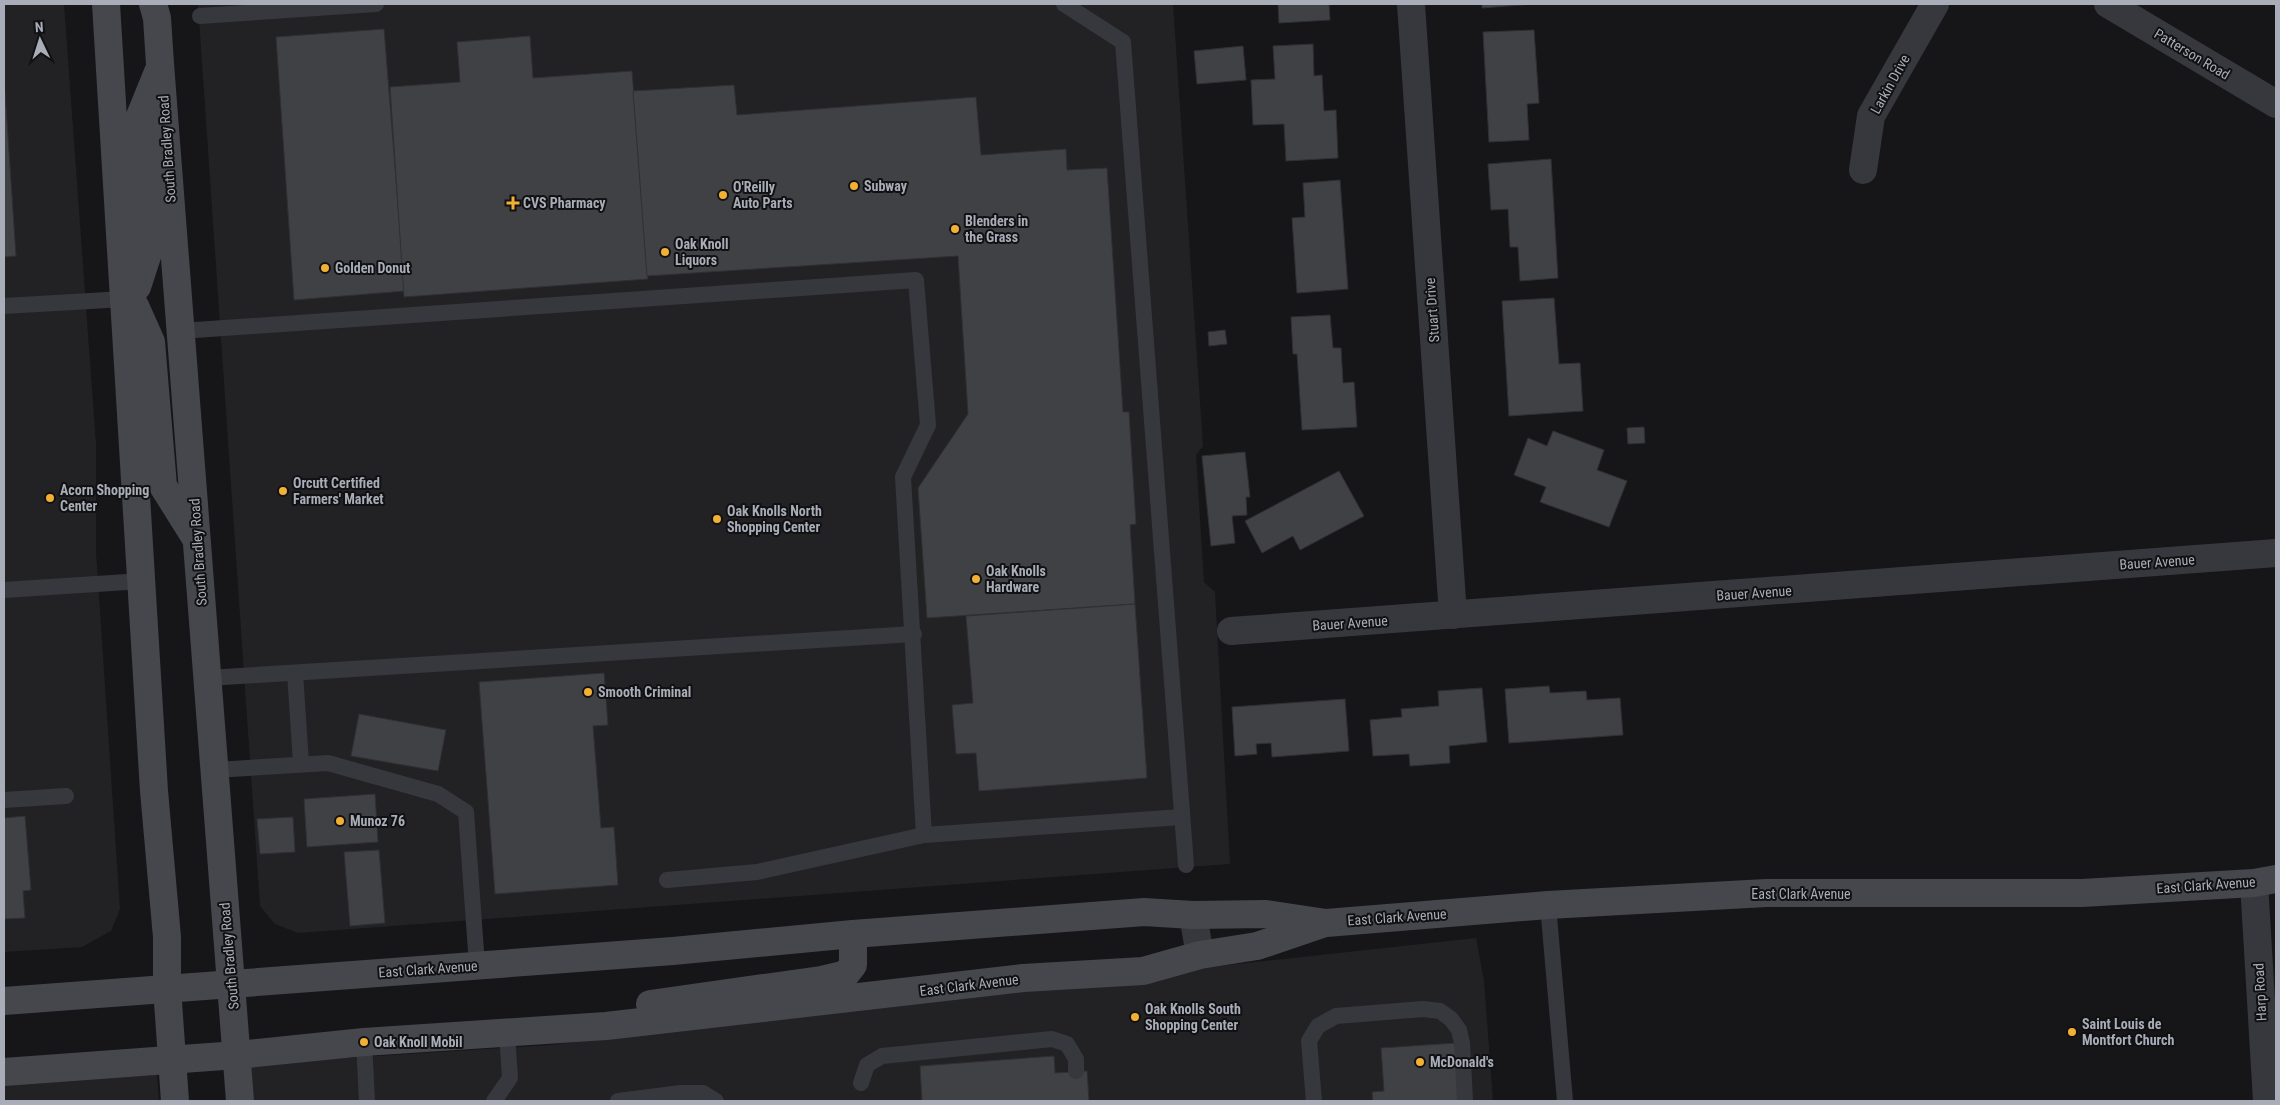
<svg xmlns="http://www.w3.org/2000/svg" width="2280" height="1105" font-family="'Roboto Condensed',sans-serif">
  <rect width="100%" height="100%" fill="#161618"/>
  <!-- built -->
  <g fill="#222225">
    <path d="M 4,4 L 64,4 L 96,444 L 96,552 L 120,909 L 111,931 L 82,947 L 4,952 Z"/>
    <path d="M 198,4 L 1173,4 L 1203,446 L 1196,455 L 1204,582 L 1215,592 L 1230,864 L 298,933 L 275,924 L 260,906 Z"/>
    <path d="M 1476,938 L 1484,981 L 1493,1101 L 252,1101 L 250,1064 L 550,1045 L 1018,988 Z"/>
    <path d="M 157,1075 L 159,1101 L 4,1101 L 4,1082 Z"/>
  </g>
  <!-- building -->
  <g fill="#404145" stroke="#303034">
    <path d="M 1278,4 L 1329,4 L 1330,20 L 1279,23 Z"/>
    <path d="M 1482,4 L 1534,4 L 1482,8 Z"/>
    <path d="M 384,29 L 405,291 L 294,300 L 276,37 Z"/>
    <path d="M 1534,30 L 1539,103 L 1527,104 L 1529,140 L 1489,142 L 1483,32 Z"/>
    <path d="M 530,36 L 533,78 L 632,71 L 648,279 L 404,297 L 390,87 L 460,82 L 457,42 Z"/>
    <path d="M 1313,44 L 1314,76 L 1322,75 L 1324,111 L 1336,110 L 1338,158 L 1286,161 L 1284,124 L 1253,125 L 1251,80 L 1275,79 L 1273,46 Z"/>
    <path d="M 1243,46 L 1246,80 L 1197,84 L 1194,51 Z"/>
    <path d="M 4,77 L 16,256 L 4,257 Z"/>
    <path d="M 734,85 L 737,115 L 976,97 L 981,155 L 1066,149 L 1067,170 L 1107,168 L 1123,412 L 1129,412 L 1136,524 L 1130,525 L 1135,604 L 927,618 L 918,488 L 968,414 L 958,256 L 647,276 L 633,91 Z"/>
    <path d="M 1551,159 L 1558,278 L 1520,281 L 1518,247 L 1510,247 L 1508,209 L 1491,210 L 1488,164 Z"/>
    <path d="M 1340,180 L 1348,289 L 1297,293 L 1292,218 L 1305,217 L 1303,183 Z"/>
    <path d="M 1554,298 L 1559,364 L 1580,363 L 1583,411 L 1509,416 L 1502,301 Z"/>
    <path d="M 1330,315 L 1333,348 L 1341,348 L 1343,383 L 1354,382 L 1357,427 L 1302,430 L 1297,354 L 1293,354 L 1291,317 Z"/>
    <path d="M 1225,330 L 1227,344 L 1209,346 L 1208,332 Z"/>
    <path d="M 1644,427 L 1645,443 L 1628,444 L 1627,428 Z"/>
    <path d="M 1553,431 L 1604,450 L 1597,470 L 1627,481 L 1609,527 L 1540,502 L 1546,487 L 1514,475 L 1528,438 L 1547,446 Z"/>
    <path d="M 1245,452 L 1250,497 L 1246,497 L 1247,515 L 1232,516 L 1235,543 L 1211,546 L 1202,456 Z"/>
    <path d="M 1339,471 L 1364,516 L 1300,550 L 1293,536 L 1262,553 L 1245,521 Z"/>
    <path d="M 1135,604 L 1147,778 L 979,791 L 976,753 L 956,754 L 952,705 L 973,703 L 966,616 Z"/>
    <path d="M 604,673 L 608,725 L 593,726 L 601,828 L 614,827 L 618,885 L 495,894 L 479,682 Z"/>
    <path d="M 1549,686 L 1550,693 L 1586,691 L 1587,700 L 1620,698 L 1623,735 L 1509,743 L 1505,689 Z"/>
    <path d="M 1482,688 L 1487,742 L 1449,746 L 1450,763 L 1410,766 L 1409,754 L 1373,756 L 1370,720 L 1402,717 L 1401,709 L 1439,706 L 1438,691 Z"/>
    <path d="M 1345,699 L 1349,751 L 1272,757 L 1271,743 L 1256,744 L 1257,754 L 1235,756 L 1232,707 Z"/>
    <path d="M 359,714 L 446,730 L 438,771 L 351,756 Z"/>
    <path d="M 375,794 L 378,842 L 307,847 L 304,799 Z"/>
    <path d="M 25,816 L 31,890 L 23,891 L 25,918 L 4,919 L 4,818 Z"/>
    <path d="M 293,817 L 295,852 L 260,854 L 257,819 Z"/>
    <path d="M 379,850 L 385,923 L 350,926 L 344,852 Z"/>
    <path d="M 1456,1043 L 1465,1101 L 1373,1101 L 1372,1092 L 1384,1091 L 1381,1048 Z"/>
    <path d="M 1054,1056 L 1055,1073 L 1087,1071 L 1089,1101 L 922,1101 L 920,1066 Z"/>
  </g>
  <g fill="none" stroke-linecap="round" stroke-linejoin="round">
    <!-- service -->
    <g stroke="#37383d" stroke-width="16">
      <path d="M 1064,4 L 1123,42 L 1186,865"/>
      <path d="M 200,16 L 376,4"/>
      <path d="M 4,306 L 124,299"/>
      <path d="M 181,331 L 916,280 L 928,425 L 903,477 L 924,835"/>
      <path d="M 4,590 L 142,581"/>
      <path d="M 295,673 L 301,763"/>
      <path d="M 208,678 L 914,634"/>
      <path d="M 215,770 L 328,763 L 438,794 L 466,812 L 477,965"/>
      <path d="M 4,800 L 66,796"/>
      <path d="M 667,880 L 757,872 L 924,835 L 1182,817"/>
      <path d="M 1548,905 L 1565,1101"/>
      <path d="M 364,1042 L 367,1101"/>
      <path d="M 861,1083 L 867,1065 L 882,1056 L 1052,1039 L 1067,1044 L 1076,1059 L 1076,1071"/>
      <path d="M 494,1101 L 510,1078 L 507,1034"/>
      <path d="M 618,1101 L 681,1093 L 703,1093 L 716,1101"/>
      <path d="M 1314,1101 L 1309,1041 L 1318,1026 L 1336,1016 L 1423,1009 L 1440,1011 L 1451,1019 L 1459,1030 L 1462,1043 L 1465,1101"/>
    </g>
    <!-- minor -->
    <g stroke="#37383d" stroke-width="28">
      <path d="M 1411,4 L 1453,615"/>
      <path d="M 1863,170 L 1871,116 L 1935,4"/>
      <path d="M 1231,631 L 2276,553"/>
      <path d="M 2254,883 L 2267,1101"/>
      <path d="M 1193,915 L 1200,955"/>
    </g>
    <!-- tertiary -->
    <path stroke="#37383d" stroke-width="28" d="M 2108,4 L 2276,104"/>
    <!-- secondary -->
    <g stroke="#45474d" stroke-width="28">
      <path d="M 106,4 L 154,791 L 167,937 L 167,988 L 175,1101"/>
      <path d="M 153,4 L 157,18 L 160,64 L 240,1101"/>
      <path d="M 158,72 L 138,121 L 148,253 L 137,287 L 124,299 L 135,306 L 151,342 L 163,486 L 195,537"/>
      <path d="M 4,1001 L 673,951 L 853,934 L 1144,912 L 1193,915 L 1266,914 L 1326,923 L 1548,905 L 1766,893 L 2082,893 L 2254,883 L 2276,879"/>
      <path d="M 650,1004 L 821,980 L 846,974 L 853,965 L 853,934"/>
      <path d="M 4,1072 L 237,1055 L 364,1042 L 606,1026 L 1023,978 L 1143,971 L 1200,955 L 1257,946 L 1322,924"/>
    </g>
  </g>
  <!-- markers -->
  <g fill="#f2b134" stroke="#111113" stroke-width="2">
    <circle cx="854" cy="186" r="5"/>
    <circle cx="723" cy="195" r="5"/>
    <path d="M510.5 195.5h5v5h5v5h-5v5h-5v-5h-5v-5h5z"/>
    <circle cx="955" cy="229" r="5"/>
    <circle cx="665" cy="252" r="5"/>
    <circle cx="325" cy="268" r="5"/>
    <circle cx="283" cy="491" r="5"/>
    <circle cx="50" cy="498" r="5"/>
    <circle cx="717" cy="519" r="5"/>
    <circle cx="976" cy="579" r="5"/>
    <circle cx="588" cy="692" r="5"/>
    <circle cx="340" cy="821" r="5"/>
    <circle cx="1135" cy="1017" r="5"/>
    <circle cx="2072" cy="1032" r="5"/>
    <circle cx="364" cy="1042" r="5"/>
    <circle cx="1420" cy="1062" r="5"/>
  </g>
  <g text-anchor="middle" stroke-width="4" stroke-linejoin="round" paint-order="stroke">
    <!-- street labels -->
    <g font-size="14" fill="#a8adb8" stroke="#111113">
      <text transform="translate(2192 54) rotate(31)" y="5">Patterson Road</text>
      <text transform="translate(1890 84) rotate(-61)" y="5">Larkin Drive</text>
      <text transform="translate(167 149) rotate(-94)" y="5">South Bradley Road</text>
      <text transform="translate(1432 310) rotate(-94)" y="5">Stuart Drive</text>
      <text transform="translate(198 552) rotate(-94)" y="5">South Bradley Road</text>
      <text transform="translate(2157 562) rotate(-4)" y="5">Bauer Avenue</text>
      <text transform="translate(1754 593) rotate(-4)" y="5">Bauer Avenue</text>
      <text transform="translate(1350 623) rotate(-4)" y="5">Bauer Avenue</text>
      <text transform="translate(2206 885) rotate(-4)" y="5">East Clark Avenue</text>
      <text x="1801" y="899">East Clark Avenue</text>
      <text transform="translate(1397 917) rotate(-4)" y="5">East Clark Avenue</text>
      <text transform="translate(229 956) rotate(-95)" y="5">South Bradley Road</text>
      <text transform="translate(428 969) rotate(-4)" y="5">East Clark Avenue</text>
      <text transform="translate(969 985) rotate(-7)" y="5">East Clark Avenue</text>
      <text transform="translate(2260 992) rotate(-93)" y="5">Harp Road</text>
    </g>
    <!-- poi labels -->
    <g font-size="14" font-weight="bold" fill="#a8adb8" stroke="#111113" text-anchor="start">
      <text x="864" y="191">Subway</text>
      <text x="733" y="192">O'Reilly<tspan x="733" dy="16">Auto Parts</tspan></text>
      <text x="523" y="208">CVS Pharmacy</text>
      <text x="965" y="226">Blenders in<tspan x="965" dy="16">the Grass</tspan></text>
      <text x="675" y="249">Oak Knoll<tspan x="675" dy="16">Liquors</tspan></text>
      <text x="335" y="273">Golden Donut</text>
      <text x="293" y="488">Orcutt Certified<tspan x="293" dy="16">Farmers' Market</tspan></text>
      <text x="60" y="495">Acorn Shopping<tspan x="60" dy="16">Center</tspan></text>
      <text x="727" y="516">Oak Knolls North<tspan x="727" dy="16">Shopping Center</tspan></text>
      <text x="986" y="576">Oak Knolls<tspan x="986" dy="16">Hardware</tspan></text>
      <text x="598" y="697">Smooth Criminal</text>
      <text x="350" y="826">Munoz 76</text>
      <text x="1145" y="1014">Oak Knolls South<tspan x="1145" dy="16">Shopping Center</tspan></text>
      <text x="2082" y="1029">Saint Louis de<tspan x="2082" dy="16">Montfort Church</tspan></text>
      <text x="374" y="1047">Oak Knoll Mobil</text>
      <text x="1430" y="1067">McDonald's</text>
    </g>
  </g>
  <!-- border -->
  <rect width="2280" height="1105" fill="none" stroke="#a8adb8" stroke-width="10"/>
  <!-- north arrow -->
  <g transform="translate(40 40) rotate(356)" stroke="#111113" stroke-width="4" paint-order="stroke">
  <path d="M0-4L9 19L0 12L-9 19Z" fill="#a8adb8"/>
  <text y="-8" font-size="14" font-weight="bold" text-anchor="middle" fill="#a8adb8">N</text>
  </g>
</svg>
